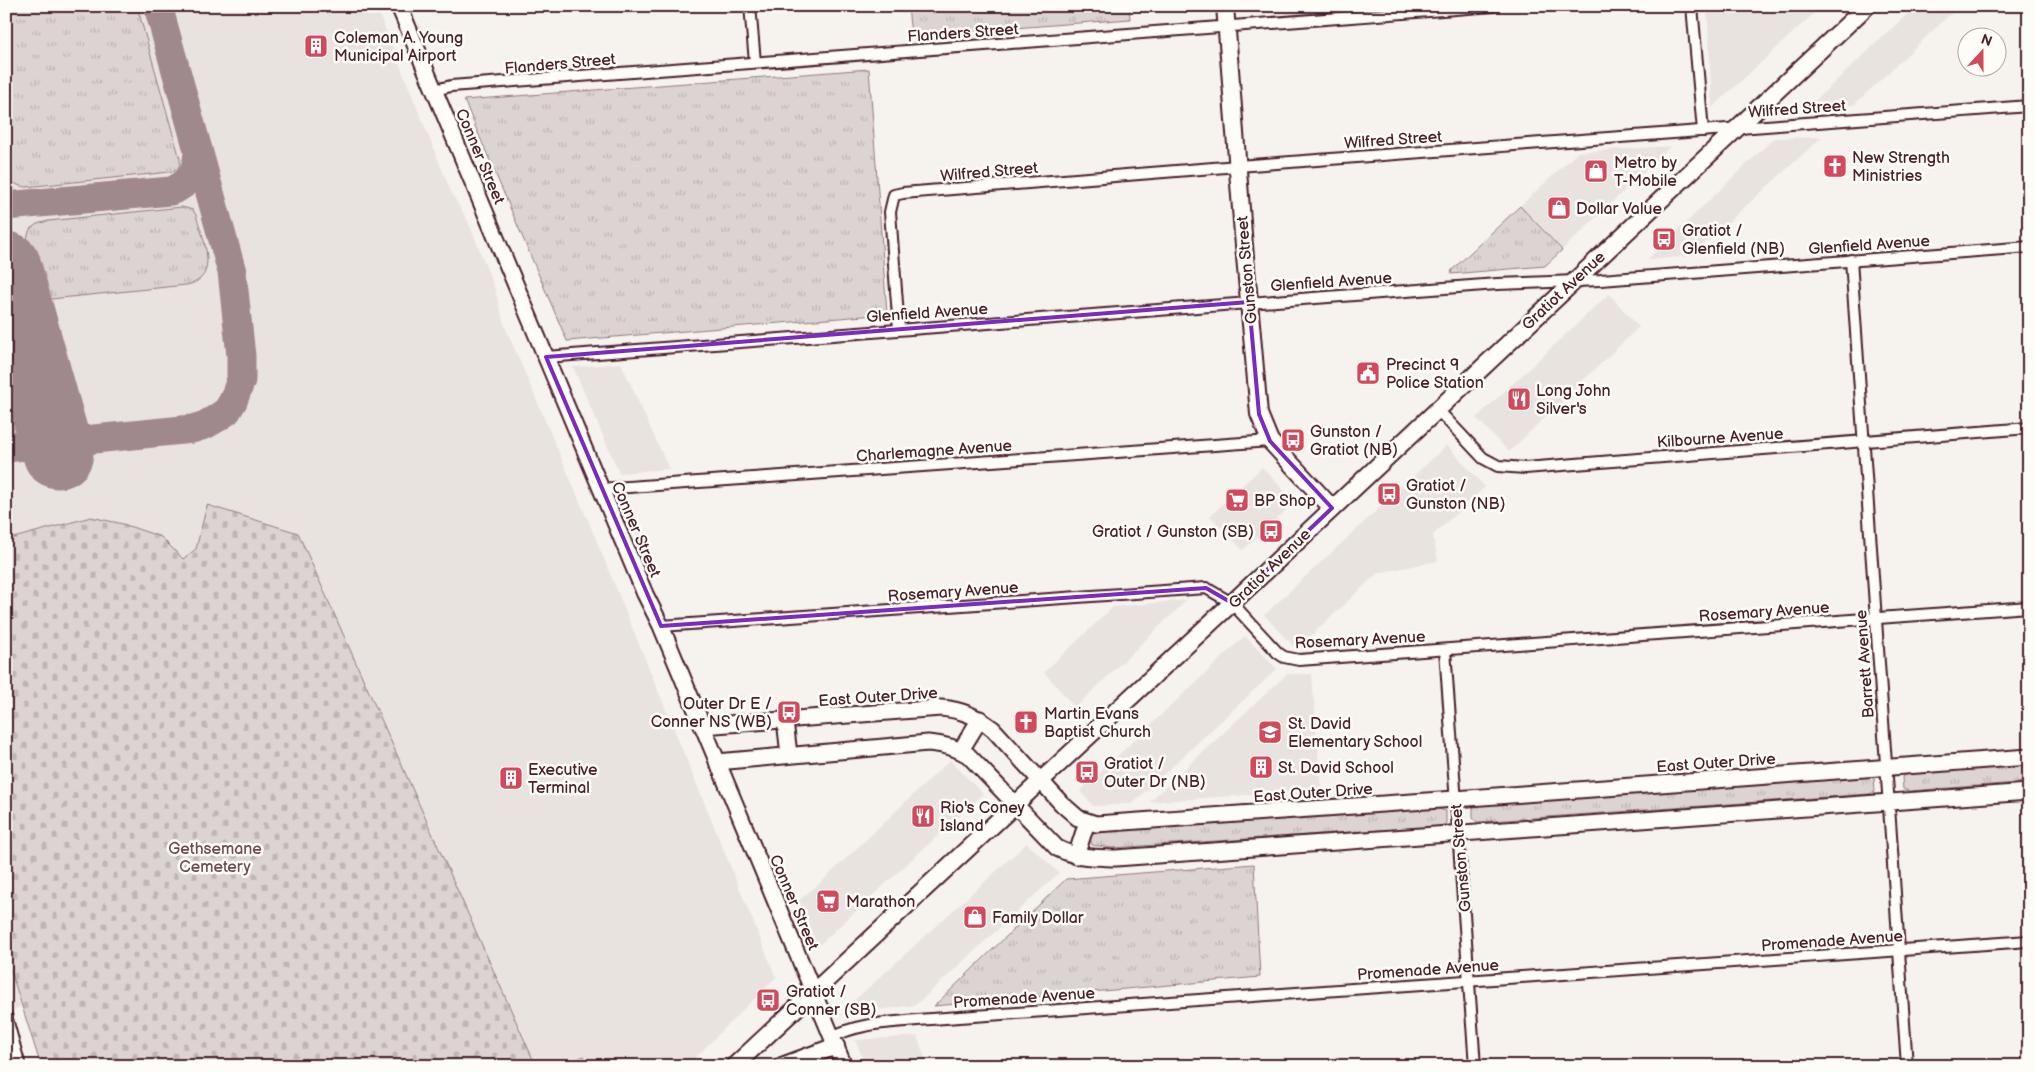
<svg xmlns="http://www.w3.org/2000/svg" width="2035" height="1072" font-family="'Balsamiq Sans',sans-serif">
  <defs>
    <pattern id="grass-tufts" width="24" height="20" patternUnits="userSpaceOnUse" patternTransform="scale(1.25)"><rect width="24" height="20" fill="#dcd4d2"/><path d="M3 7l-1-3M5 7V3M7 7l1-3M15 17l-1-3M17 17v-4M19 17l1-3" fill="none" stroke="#beb6b4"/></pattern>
    <pattern id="cemetery-stones" width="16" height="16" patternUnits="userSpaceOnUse" patternTransform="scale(1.25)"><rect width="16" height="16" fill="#dcd4d2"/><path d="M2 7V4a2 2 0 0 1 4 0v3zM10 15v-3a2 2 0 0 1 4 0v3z" fill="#beb6b4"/></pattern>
  </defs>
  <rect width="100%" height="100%" fill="#f6f3ef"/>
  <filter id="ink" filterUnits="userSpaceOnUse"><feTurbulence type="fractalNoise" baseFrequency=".02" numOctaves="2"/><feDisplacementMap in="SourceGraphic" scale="10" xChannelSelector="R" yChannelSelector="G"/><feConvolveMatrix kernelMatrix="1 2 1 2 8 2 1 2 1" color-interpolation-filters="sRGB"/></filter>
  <g filter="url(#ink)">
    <!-- built -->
    <g fill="#e9e3e0">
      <path d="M 6,6 L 376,6 L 452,194 L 468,221 L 495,289 L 504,324 L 593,532 L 776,977 L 687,1066 L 589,1066 L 584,1056 L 560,1066 L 536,1066 L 298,533 L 207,505 L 196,549 L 183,559 L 161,537 L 91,517 L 6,540 Z"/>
      <path d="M 1707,6 L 1822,6 L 1712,108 Z"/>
      <path d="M 1916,6 L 1959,6 L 1854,105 L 1808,107 Z"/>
      <path d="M 1822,137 L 1691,256 L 1647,260 L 1774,138 Z"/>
      <path d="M 1671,146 L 1562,250 L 1520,206 L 1578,152 Z"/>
      <path d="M 1609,294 L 1639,327 L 1509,452 L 1476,418 Z"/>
      <path d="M 621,363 L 669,469 L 619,473 L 573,367 Z"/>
      <path d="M 1447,445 L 1485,487 L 1433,535 L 1438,561 L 1378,573 L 1301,645 L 1293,646 L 1264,615 Z"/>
      <path d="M 1262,467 L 1295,502 L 1243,550 L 1210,516 Z"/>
      <path d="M 1187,600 L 1075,708 L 1044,672 L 1113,607 Z"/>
      <path d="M 1245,636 L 1277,669 L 1132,804 L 1093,806 L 1080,791 Z"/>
      <path d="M 1287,674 L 1312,674 L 1321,790 L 1149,802 Z"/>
      <path d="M 950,760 L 983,794 L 817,947 L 798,901 L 819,884 Z"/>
      <path d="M 1027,843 L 1059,873 L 916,1005 L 846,1014 L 846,1008 Z"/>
      <path d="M 6,956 L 21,1007 L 6,1013 Z"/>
      <path d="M 917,1036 L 928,1066 L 866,1066 L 855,1040 Z"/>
    </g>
    <!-- grass -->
    <g fill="url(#grass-tufts)" stroke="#937a7e">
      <path d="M 6,6 L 137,6 L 180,159 C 181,166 177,171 170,172 L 26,187 C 18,186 12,183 6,176 Z"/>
      <path d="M 908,6 L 1129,6 L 1130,19 L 911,36 Z"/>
      <path d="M 869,69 L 887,314 L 567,341 L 464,100 Z"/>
      <path d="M 1520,206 L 1562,250 L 1545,266 L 1451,274 L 1452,270 Z"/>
      <path d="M 182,207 L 193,210 L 196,215 C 202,236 222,279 186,285 L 51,299 L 36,287 L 25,244 L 30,229 L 37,224 L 48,221 Z"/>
      <path d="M 6,358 C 12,379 33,421 6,434 Z"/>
      <path d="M 2029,765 L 2029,782 L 1909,791 L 1903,789 L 1902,777 L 1906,774 Z"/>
      <path d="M 1867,776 L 1874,778 L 1875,792 L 1869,794 L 1477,822 L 1473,818 L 1473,808 L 1476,805 Z"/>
      <path d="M 1435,808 L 1446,811 L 1446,824 L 1441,826 L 1112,848 L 1092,845 L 1090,838 L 1094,832 L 1107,831 Z"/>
      <path d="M 1254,864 L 1260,977 L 934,1006 L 1066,879 Z"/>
    </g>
    <!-- cemetery -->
    <g fill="url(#cemetery-stones)" stroke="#937a7e">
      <path d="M 207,505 L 298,533 L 536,1066 L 44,1066 L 40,1063 L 6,956 L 6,540 L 91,517 L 123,524 L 161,537 L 183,559 L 196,549 Z"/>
      <path d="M 584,1056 L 589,1066 L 560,1066 Z"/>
    </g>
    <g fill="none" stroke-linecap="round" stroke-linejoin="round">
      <!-- taxiway -->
      <g stroke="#a0898d" stroke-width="29">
        <path d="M 6,206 L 171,191 C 190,184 198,169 198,150"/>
        <path d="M 14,446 C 32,440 43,432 46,413"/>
        <path d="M 6,448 L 192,429 L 205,425 L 217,418 L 227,411 L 233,401 L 241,380 L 241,356 L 232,272 L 158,6"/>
      </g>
      <!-- runway -->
      <path stroke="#a0898d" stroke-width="71" d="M 6,267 L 58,453"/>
      <!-- street casing -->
      <g stroke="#4a1f2b" stroke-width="14">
        <g id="street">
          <path d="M 750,6 L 755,62"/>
          <path d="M 1692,6 L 1703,131"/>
          <path d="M 435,90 L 451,86 L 1494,6"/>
          <path d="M 1851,260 L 1907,1066"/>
          <path d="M 899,329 L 890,212 L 894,195 L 903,193 L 1238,166 L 2029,106"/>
          <path d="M 546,357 L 1497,284 L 1601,280 L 2029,247"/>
          <path d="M 1437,409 L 1483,458 L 1498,466 L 1525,468 L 2029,428"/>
          <path d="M 601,489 L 1270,441"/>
          <path d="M 661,626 L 1206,588 L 1232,603 L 1278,653 L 1284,657 L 1299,660 L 2029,607"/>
          <path d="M 1445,650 L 1475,1066"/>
          <path d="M 6,1015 L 20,1066"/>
          <path d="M 832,1037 C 859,1023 888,1023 917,1020 L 2029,941"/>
        </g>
      </g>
      <!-- secondary casing -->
      <g stroke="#4a1f2b" stroke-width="19">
        <g id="secondary">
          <path d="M 399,6 L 645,594 L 661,626 L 844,1066"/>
          <path d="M 785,720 L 789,755"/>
          <path d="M 702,726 L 941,708 C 962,710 976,716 993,729 L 1062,804 L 1078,818 L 1096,824 L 1455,799 L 2029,757"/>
          <path d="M 961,750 L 980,719"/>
          <path d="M 717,762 L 928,743 C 943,744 955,747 968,755 L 1057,848 C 1076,858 1095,857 1116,858 L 2029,792"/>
          <path d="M 1076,856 L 1087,822"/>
        </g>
      </g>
      <!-- primary casing -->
      <g stroke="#4a1f2b" stroke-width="20">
        <g id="primary">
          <path d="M 1225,6 L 1243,234 L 1259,414 L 1270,441 L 1332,508"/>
          <path d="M 734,1066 L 1232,603 L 1867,6"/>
          <path d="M 782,1066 L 836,1046"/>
        </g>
      </g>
      <!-- street -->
      <use href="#street" stroke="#fdfcf7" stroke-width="10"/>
      <!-- secondary -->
      <use href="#secondary" stroke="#fdfcf7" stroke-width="15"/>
      <!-- primary -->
      <use href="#primary" stroke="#fdfcf7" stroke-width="16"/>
      <!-- rail -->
      <path stroke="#4a1f2b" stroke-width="3" stroke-dasharray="8 4" stroke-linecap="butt" d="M 6,1058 L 20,1066"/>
    </g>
  </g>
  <!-- marked area -->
  <path fill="none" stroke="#7b2cbf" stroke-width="4" stroke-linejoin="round" d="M 1249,302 L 1259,414 L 1270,441 L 1332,508 L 1232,603 L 1206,588 L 661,626 L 546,357 Z"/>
  <!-- icons -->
  <defs>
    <g id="building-square" transform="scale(1.25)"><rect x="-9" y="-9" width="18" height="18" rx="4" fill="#d1495b" stroke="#fdfcf7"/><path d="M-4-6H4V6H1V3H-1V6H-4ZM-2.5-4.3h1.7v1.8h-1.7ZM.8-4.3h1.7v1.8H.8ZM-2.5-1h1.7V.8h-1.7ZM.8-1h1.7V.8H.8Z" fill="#fff"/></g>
    <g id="church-square" transform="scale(1.25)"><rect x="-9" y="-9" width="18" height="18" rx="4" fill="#d1495b" stroke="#fdfcf7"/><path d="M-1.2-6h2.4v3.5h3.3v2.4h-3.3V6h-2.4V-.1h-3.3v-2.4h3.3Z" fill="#fff"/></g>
    <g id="shop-square" transform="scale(1.25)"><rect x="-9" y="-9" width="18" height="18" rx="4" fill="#d1495b" stroke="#fdfcf7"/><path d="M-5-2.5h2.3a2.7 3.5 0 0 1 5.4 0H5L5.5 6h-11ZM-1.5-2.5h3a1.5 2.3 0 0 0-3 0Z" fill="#fff"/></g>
    <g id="bus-square" transform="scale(1.25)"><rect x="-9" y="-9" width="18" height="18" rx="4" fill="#d1495b" stroke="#fdfcf7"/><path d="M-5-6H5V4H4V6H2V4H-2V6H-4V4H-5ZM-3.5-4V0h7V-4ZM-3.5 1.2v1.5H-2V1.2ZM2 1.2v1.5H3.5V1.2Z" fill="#fff"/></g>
    <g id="civic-square" transform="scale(1.25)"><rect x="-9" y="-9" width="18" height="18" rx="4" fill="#d1495b" stroke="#fdfcf7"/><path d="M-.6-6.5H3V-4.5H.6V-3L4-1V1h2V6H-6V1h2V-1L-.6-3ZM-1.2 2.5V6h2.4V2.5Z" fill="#fff"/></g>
    <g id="restaurant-square" transform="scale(1.25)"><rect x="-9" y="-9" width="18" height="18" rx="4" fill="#d1495b" stroke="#fdfcf7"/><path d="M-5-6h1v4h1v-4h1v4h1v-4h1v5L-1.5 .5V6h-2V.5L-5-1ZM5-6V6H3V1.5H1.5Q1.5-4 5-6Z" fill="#fff"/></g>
    <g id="supermarket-square" transform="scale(1.25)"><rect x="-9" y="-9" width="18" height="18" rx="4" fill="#d1495b" stroke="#fdfcf7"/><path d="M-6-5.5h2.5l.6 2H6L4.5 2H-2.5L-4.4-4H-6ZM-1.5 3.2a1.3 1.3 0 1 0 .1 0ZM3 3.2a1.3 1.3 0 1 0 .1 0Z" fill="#fff"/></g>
    <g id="school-square" transform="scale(1.25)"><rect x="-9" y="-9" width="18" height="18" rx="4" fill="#d1495b" stroke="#fdfcf7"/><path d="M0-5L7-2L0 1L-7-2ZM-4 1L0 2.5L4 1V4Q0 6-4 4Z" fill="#fff"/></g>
  </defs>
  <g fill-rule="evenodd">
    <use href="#building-square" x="316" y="46"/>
    <use href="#church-square" x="1835" y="166"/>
    <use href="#shop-square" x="1596" y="171"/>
    <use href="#shop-square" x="1559" y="208"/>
    <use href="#bus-square" x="1664" y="239"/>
    <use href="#civic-square" x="1368" y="373"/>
    <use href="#restaurant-square" x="1519" y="399"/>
    <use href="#bus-square" x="1293" y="440"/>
    <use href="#bus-square" x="1389" y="494"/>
    <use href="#supermarket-square" x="1237" y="500"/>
    <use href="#bus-square" x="1271" y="531"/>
    <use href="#bus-square" x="789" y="712"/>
    <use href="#church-square" x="1026" y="722"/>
    <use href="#school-square" x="1270" y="732"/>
    <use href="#building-square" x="1261" y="767"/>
    <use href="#bus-square" x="1087" y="772"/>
    <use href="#building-square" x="511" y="778"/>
    <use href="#restaurant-square" x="923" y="816"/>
    <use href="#supermarket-square" x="828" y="901"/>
    <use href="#shop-square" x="975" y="917"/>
    <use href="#bus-square" x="768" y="1000"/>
  </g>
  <g text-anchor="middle" stroke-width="5" stroke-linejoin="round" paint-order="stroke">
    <!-- street labels -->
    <g font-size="16" fill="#4a1f2b" stroke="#fdfcf7">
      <text transform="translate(963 32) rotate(-4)" y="6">Flanders Street</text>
      <text transform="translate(560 63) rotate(-5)" y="6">Flanders Street</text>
      <text transform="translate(1797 108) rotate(-4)" y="6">Wilfred Street</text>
      <text transform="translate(1393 139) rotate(-4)" y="6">Wilfred Street</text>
      <text transform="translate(481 156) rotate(67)" y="6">Conner Street</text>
      <text transform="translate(989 171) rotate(-5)" y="6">Wilfred Street</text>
      <text transform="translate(1869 244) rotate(-4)" y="6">Glenfield Avenue</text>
      <text transform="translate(1246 270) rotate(-95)" y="6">Gunston Street</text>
      <text transform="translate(1331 281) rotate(-4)" y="6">Glenfield Avenue</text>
      <text transform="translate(1563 290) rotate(-43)" y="6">Gratiot Avenue</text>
      <text transform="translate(927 312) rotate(-4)" y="6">Glenfield Avenue</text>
      <text transform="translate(1720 437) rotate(-4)" y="6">Kilbourne Avenue</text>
      <text transform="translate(934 450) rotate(-4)" y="6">Charlemagne Avenue</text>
      <text transform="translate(637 529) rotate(67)" y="6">Conner Street</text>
      <text transform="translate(1269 568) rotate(-44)" y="6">Gratiot Avenue</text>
      <text transform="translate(953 591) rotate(-4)" y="6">Rosemary Avenue</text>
      <text transform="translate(1764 611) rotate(-4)" y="6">Rosemary Avenue</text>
      <text transform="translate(1360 639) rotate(-3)" y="6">Rosemary Avenue</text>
      <text transform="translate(1864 664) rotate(-94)" y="6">Barrett Avenue</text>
      <text transform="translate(878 696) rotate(-4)" y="6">East Outer Drive</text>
      <text transform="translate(1716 762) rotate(-4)" y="6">East Outer Drive</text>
      <text transform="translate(1313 792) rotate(-4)" y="6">East Outer Drive</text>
      <text transform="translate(1460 858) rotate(-95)" y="6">Gunston Street</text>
      <text transform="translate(795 902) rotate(67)" y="6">Conner Street</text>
      <text transform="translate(1832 940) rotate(-4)" y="6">Promenade Avenue</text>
      <text transform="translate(1428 969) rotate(-4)" y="6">Promenade Avenue</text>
      <text transform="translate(1024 997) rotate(-4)" y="6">Promenade Avenue</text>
    </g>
    <!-- poi labels -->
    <g font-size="16" fill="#4a1f2b" stroke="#fdfcf7" text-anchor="start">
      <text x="334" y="43">Coleman A. Young<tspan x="334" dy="18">Municipal Airport</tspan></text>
      <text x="1852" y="163">New Strength<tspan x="1852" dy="18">Ministries</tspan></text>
      <text x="1614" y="168">Metro by<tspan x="1614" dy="18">T-Mobile</tspan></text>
      <text x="1576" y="214">Dollar Value</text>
      <text x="1682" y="236">Gratiot /<tspan x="1682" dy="18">Glenfield (NB)</tspan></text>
      <text x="1386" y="370">Precinct 9<tspan x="1386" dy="18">Police Station</tspan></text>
      <text x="1536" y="396">Long John<tspan x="1536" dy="18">Silver's</tspan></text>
      <text x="1310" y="437">Gunston /<tspan x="1310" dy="18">Gratiot (NB)</tspan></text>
      <text x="1406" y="491">Gratiot /<tspan x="1406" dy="18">Gunston (NB)</tspan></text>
      <text x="1254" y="506">BP Shop</text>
      <text x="1254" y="537" text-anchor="end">Gratiot / Gunston (SB)</text>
      <text x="772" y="709" text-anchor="end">Outer Dr E /<tspan x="772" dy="18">Conner NS (WB)</tspan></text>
      <text x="1044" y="719">Martin Evans<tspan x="1044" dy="18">Baptist Church</tspan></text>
      <text x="1288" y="729">St. David<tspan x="1288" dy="18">Elementary School</tspan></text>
      <text x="1104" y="769">Gratiot /<tspan x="1104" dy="18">Outer Dr (NB)</tspan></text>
      <text x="1278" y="773">St. David School</text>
      <text x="528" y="775">Executive<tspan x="528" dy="18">Terminal</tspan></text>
      <text x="940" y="813">Rio's Coney<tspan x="940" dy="18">Island</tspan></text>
      <text x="846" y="907">Marathon</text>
      <text x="992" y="923">Family Dollar</text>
      <text x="786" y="997">Gratiot /<tspan x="786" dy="18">Conner (SB)</tspan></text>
    </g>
    <!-- park labels -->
    <g font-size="16" fill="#6e4c55" stroke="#fdfcf7">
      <text x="215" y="854">Gethsemane<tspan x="215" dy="18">Cemetery</tspan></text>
    </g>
  </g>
  <!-- margin -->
  <rect width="2035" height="1072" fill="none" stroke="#fdfcf7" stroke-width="25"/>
  <rect x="12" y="12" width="2010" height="1047" fill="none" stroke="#4a1f2b" stroke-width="2" filter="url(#ink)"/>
  <!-- north arrow -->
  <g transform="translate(1982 52) rotate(21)"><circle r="24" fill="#fdfcf7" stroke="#b5a4a5"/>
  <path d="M0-4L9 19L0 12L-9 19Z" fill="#d1495b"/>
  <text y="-8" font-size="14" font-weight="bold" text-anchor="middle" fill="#4a1f2b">N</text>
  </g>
</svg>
